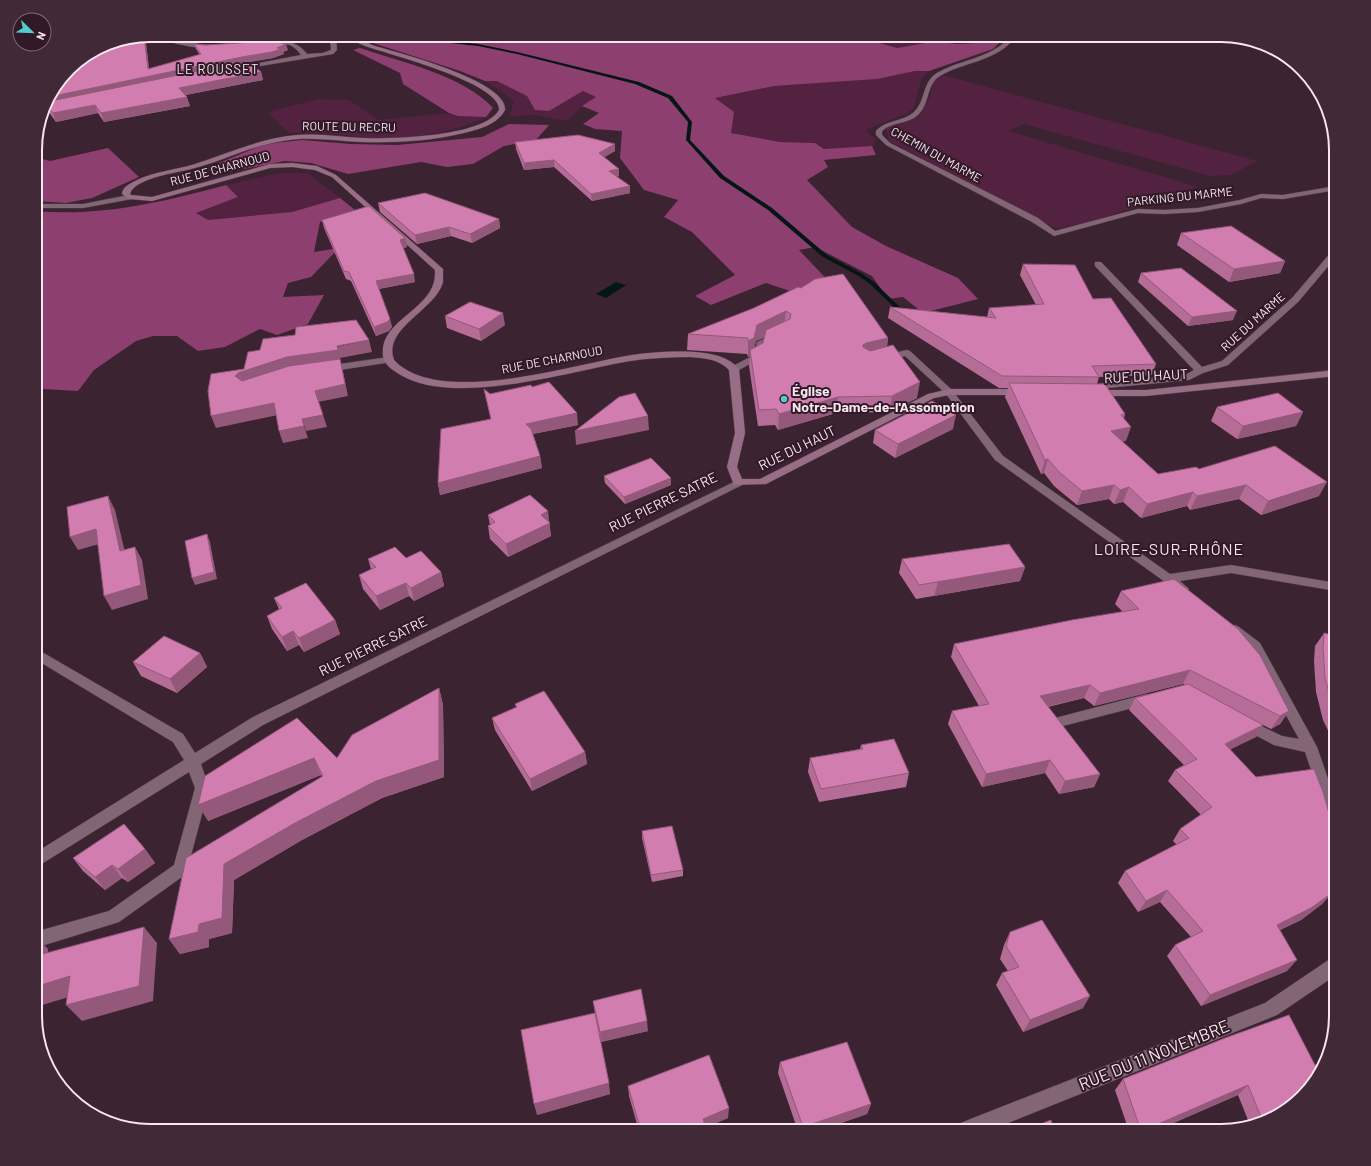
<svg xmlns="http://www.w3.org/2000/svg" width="1371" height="1166" font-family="Barlow,sans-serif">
  <rect width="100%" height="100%" fill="#3b2331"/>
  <!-- green -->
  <g fill="#542241">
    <path d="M 878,35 L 1002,35 L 1000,42 L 956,44 L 936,41 L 897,48 L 866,39 Z"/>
    <path d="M 915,71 L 929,71 L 921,80 L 914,108 L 908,113 L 865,130 L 876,140 L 872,146 L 824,149 L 815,143 L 780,142 L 731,133 L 715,98 L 774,86 L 877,79 Z"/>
    <path d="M 943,75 L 1257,161 L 1231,175 L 1210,176 L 1024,124 L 1008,131 L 1198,187 L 1093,221 L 1059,228 L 1050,226 L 889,141 L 886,128 L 920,116 L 931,94 L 932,84 Z"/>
    <path d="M 485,81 L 497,81 L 527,96 L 535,110 L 549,111 L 583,91 L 597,97 L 582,106 L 567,121 L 536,115 L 510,116 L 514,100 Z"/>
    <path d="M 319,99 L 349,100 L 378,120 L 449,113 L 458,116 L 486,117 C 451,134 407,140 368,137 C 341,135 316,131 289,133 L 267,112 Z"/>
    <path d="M 280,173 L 308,173 L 340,198 L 292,212 L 208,220 L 196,213 L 238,197 L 226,185 Z"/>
  </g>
  <!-- forest -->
  <g fill="#8d3f6f">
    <path d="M 356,35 L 780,35 L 784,38 L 800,35 L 852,35 L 897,48 L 936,41 L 956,44 L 1000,42 L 993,49 L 929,71 L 915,71 L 877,79 L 774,86 L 715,98 L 734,112 L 731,133 L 780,142 L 815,143 L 824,149 L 872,146 L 876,155 L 824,160 L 828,167 L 807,180 L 852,227 L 886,246 L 958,278 L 978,299 L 923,313 L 903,297 L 888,299 L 872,276 L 815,247 L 799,250 L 837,290 L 796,293 L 766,283 L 711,305 L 695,296 L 735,275 L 692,232 L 664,217 L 678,200 L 644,190 L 620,158 L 622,131 L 595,129 L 583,124 L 599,113 L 582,106 L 596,97 L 583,91 L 549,111 L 535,110 L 527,96 L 497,81 L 485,81 L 460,71 L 373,43 Z"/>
    <path d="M 360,48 C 401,62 463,75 493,108 L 486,117 L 458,116 L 449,113 L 403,84 L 400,73 L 353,50 Z"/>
    <path d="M 509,124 L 549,125 L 536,140 L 504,146 L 473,164 L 447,167 L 421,162 L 348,174 L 311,163 L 285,161 L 222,173 L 204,169 L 265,144 L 302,140 L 351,144 L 397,145 L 482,137 Z"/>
    <path d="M 108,148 L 139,177 L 92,198 L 66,203 L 35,201 L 35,157 L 50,161 Z"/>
    <path d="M 226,185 L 238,197 L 196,213 L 208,220 L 292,212 L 340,198 L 355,210 L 320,222 L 314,252 L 339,248 L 311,277 L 288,283 L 283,297 L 324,295 L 308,324 L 277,335 L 260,329 L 225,347 L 198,351 L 177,336 L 153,336 L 136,341 L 94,370 L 78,391 L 43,389 L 35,393 L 35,211 C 100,217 164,202 226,185 Z"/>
  </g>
  <!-- water -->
  <path fill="#051616" d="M 616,282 L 626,285 L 606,298 L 596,294 Z"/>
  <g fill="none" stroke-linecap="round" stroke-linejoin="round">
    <!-- stream -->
    <path fill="#051616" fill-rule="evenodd" d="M 416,35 L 422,35 L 432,39 L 478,44 L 517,52 L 639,82 L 672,96 L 692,122 L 690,140 L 724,176 L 772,208 L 827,255 L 861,273 L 874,282 L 908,315 L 903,316 L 870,284 L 857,275 L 823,257 L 768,210 L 720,178 L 686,140 L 688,122 L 668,98 L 635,84 L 517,54 L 478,46 L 431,41 Z"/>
    <!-- street casing -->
    <g stroke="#55404c" stroke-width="1">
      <g id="street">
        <path d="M 151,35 L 160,35 L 212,47 C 204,52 159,40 151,35 Z"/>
        <path d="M 332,35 L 338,35 L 336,37 L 337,50 L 333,54 L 236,70 L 233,68 L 301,55 C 287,35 274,50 261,43 L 262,42 C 279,39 296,39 307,54 L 323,53 L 331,50 L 330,37 Z"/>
        <path d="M 1006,35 L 1012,35 L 1012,41 C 993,62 963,62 940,76 C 926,84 930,104 918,115 C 908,124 891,122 882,131 L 882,135 L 890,143 L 1038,218 L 1055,231 L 1138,209 L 1164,210 L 1198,208 L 1240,200 L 1261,194 L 1283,195 L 1336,186 L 1336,190 L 1283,199 L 1261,198 L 1241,204 L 1198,212 L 1164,214 L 1138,213 L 1054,236 L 1032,222 L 886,145 L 876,135 L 876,131 C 885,120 903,122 914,112 C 926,101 922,82 937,73 C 959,60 987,59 1006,41 Z"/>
        <path d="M 129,195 L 133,197 L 132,199 L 83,208 L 35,208 L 35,204 L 83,204 Z"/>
        <path d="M 1333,250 L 1336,250 L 1336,257 L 1298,302 L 1228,365 L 1203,373 L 1189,380 L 1107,388 L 1104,395 L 1101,396 L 1096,393 L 1100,384 L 1103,383 L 1187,374 L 1194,370 L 1095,266 L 1095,262 L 1101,262 L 1202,367 L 1222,361 L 1292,298 Z"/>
        <path d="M 778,332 L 782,335 L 764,345 L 761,358 L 737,371 L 731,371 L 729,369 L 731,367 L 754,355 L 757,342 Z"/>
        <path d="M 907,350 L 910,351 L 952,390 L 1003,456 L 1170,574 L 1231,565 L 1336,583 L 1336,591 L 1231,573 L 1180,581 L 1189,589 L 1187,592 L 1183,593 L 1179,592 L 995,460 L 946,394 L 905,356 L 884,361 L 879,358 L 881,356 Z"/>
        <path d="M 389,357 L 392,358 L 394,360 L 392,362 L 326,372 L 321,369 L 326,366 Z"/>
        <path d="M 738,480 L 742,481 L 743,483 L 742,485 L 263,725 L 201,764 L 209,788 L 186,874 L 119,922 L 35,948 L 35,932 L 109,911 L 174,865 L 195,788 L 189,772 L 35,868 L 35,853 L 184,760 L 173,742 L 35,659 L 35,648 L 183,734 L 195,753 L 253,717 Z"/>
        <path d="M 1235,625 L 1239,627 L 1260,643 L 1317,747 L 1336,802 L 1336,829 L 1331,828 L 1329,823 L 1305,752 L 1274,745 L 1240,727 L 1238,723 L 1240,719 L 1245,718 L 1282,736 L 1299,739 L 1250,649 L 1229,630 L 1231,627 Z"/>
        <path d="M 1147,694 L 1152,695 L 1154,699 L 1152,703 L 1059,727 L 1054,726 L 1052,722 L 1054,718 L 1059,717 Z"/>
        <path d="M 1336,957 L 1336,975 L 1277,1015 L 988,1131 L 956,1131 L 958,1124 L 1265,1003 L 1330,959 Z"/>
      </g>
    </g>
    <!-- secondary casing -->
    <g stroke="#55404c" stroke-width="1">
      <g id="secondary">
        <path d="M 347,35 C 357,35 366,43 375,46 C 399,53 508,81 505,110 C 497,125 479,129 464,133 C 431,141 396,143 361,142 C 335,141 309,136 283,141 C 249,146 219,163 187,170 C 173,173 134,179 130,194 L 131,195 L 152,197 L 270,164 L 292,163 L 317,166 L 336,175 L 443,269 C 443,273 443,278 443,282 C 436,310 382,328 394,360 C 438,408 575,364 632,355 C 655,352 680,350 704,353 C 717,355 730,358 739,369 L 745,433 L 737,467 L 742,479 L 760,479 L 928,394 L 949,389 L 1022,389 L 1027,392 L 1022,395 L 949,395 L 934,398 L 766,484 L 734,485 L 727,467 L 735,433 L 729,370 C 719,359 704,358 690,357 C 670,357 650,358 630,361 C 570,371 453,408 399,374 C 393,370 384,365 383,356 C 379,322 426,312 434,282 C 435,278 435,273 435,270 L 332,177 L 315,170 L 292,167 L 270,168 L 152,201 L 129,199 L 122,194 C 122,187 131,183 137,180 C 154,172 174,170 192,165 C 227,154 260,138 297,135 C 319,133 341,137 363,138 C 392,139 484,137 499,110 C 502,83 388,54 365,46 L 356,42 Z"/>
        <path d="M 1336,370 L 1336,376 L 1146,396 L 1096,396 L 1091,393 L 1096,390 L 1146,390 Z"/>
      </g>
    </g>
    <!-- street -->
    <use href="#street" fill="#836676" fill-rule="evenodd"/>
    <!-- secondary -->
    <use href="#secondary" fill="#986e86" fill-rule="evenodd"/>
  </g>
  <!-- wall -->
  <g fill="#b56c96" fill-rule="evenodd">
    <path d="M 186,35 L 264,35 L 252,41 L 200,43 L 190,41 Z"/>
    <path d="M 145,36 L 149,69 L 200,55 L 196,49 L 194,44 L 288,50 L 283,52 L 284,54 L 273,58 L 248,62 L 261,72 L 263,80 L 185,95 L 190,106 L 104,122 L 98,113 L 56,122 L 48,111 L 45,105 L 47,99 L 106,44 Z"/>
    <path d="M 515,142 L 615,151 L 604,157 L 619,176 L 617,177 L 630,186 L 630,193 L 592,201 L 554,167 L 524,170 L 516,149 Z"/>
    <path d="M 378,203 L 499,219 L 500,228 L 472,243 L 451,236 L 417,244 L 380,212 Z"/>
    <path d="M 322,220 L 405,238 L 407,247 L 403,248 L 415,282 L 379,289 L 392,327 L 389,331 L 376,336 L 351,281 L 346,279 L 324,228 Z"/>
    <path d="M 1181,233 L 1285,261 L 1280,273 L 1229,282 L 1177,245 Z"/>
    <path d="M 1023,264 L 1093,299 L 1156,364 L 1152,375 L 1099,377 L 1097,384 L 1125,414 L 1124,418 L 1126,441 L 1122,441 L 1158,474 L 1199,469 L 1319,496 L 1261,515 L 1239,499 L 1190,510 L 1187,506 L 1141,518 L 1123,502 L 1114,504 L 1109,499 L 1077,505 L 1054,486 L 1044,473 L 1041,474 L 1005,397 L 1008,388 L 999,388 L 888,318 L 890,307 L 987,317 L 989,308 L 1036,305 L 1020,275 Z"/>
    <path d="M 1141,273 L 1233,320 L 1188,326 L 1138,282 Z"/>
    <path d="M 798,287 L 888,338 L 887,347 L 917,398 L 889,412 L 836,413 L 778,430 L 775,425 L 758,426 L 749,366 L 750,356 L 748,357 L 747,354 L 687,350 L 688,334 L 754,308 ZM 765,337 L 763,343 L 754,348 L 756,341 Z"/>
    <path d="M 445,316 L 505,325 L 481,341 L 447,328 Z"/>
    <path d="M 532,387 L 578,425 L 533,434 L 540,456 L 542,468 L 440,495 L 438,483 L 491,420 L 484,389 L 490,394 Z"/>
    <path d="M 1217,407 L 1303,412 L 1296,426 L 1237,439 L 1211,421 Z"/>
    <path d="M 953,429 L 895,458 L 873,443 L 875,430 Z"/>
    <path d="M 604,476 L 671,485 L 625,504 L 605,483 Z"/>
    <path d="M 488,515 L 549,523 L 551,536 L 508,557 L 490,539 L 488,526 L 490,525 Z"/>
    <path d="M 406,558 L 441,572 L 444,586 L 414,601 L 409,596 L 380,610 L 363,589 L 359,575 L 371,569 L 368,559 Z"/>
    <path d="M 902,559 L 1025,567 L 1020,581 L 916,599 L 899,573 Z"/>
    <path d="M 1121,591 L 1289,711 L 1280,724 L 1271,729 L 1263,725 L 1256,737 L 1230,749 L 1332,893 L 1322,904 L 1301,920 L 1280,930 L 1287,971 L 1201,1006 L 1167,956 L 1175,945 L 1191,937 L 1160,902 L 1138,912 L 1118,883 L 1125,871 L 1177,845 L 1173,841 L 1180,829 L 1201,815 L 1168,781 L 1175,770 L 1184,765 L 1129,710 L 1135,698 L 1186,685 L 1183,684 L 1094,706 L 1084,698 L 1048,707 L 1100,774 L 1094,787 L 1059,794 L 1045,773 L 982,787 L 948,724 L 952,711 L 979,706 L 951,657 L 954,644 L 1123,612 L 1115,604 Z"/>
    <path d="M 274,598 L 335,620 L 340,634 L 304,652 L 299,645 L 287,651 L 272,629 L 267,616 L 279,609 Z"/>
    <path d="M 1324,633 L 1336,636 L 1336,743 L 1334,743 L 1323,720 L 1316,692 L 1314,661 L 1315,646 Z"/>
    <path d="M 200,653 L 207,667 L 177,693 L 141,676 L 133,662 Z"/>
    <path d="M 439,688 L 443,705 L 444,777 L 382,798 L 302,840 L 234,880 L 232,933 L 209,939 L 209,947 L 180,954 L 169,939 L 322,777 L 321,775 L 208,821 L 205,776 L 337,758 Z"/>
    <path d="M 515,704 L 585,752 L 587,764 L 532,791 L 495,730 L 492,718 L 516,707 Z"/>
    <path d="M 861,745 L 909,773 L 906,787 L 819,802 L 808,772 L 810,758 L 860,749 Z"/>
    <path d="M 642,831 L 683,870 L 683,876 L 652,882 L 642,838 Z"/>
    <path d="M 145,849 L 155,863 L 128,882 L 122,878 L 105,890 L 83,871 L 73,858 Z"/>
    <path d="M 1010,932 L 1083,1008 L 1023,1032 L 996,985 L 1002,973 L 1008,971 L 1000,959 L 1004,945 Z"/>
    <path d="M 593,1001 L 648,1031 L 601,1042 L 598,1030 L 610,1094 L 537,1115 L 595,1013 Z"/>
    <path d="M 1289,1015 L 1265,1122 L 1250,1125 L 1238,1095 L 1155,1131 L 1129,1131 L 1115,1090 L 1123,1079 Z"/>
    <path d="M 780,1062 L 871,1104 L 867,1114 L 818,1131 L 798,1131 L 778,1073 Z"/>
    <path d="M 628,1086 L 728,1118 L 706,1127 L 707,1131 L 639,1131 L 629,1096 Z"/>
  </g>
  <!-- shaded-wall -->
  <g fill="#93587a">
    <path d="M 251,35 L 264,35 L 252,41 L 250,36 Z"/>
    <path d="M 144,36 L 145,36 L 150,75 L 148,69 Z"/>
    <path d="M 286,44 L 288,50 L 283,52 L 284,54 L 273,58 L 244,63 L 46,104 L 47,99 L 49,97 L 277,48 Z"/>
    <path d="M 261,72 L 263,80 L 181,96 L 179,88 Z"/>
    <path d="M 187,97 L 190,106 L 104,122 L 101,113 Z"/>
    <path d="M 95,105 L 98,113 L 56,122 L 53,113 Z"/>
    <path d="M 615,144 L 615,151 L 600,160 L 599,153 Z"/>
    <path d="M 554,160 L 554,167 L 524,170 L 524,163 Z"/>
    <path d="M 619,169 L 619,176 L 610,178 L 609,171 Z"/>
    <path d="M 630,186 L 630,193 L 592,201 L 591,194 Z"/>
    <path d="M 499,219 L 500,228 L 472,243 L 470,234 Z"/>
    <path d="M 449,227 L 451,236 L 417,244 L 415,235 Z"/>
    <path d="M 405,238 L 407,247 L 402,248 L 400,240 Z"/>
    <path d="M 1285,261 L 1280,273 L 1229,282 L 1234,269 Z"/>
    <path d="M 414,274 L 415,282 L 378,289 L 376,281 Z"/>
    <path d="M 786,311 L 784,327 L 756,341 L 753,354 L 750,350 L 750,356 L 748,357 L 748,341 L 757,325 Z"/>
    <path d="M 1237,311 L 1233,320 L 1188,326 L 1192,317 Z"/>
    <path d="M 503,313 L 505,325 L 481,341 L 479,329 Z"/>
    <path d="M 390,319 L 392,327 L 389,331 L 376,336 L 374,327 Z"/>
    <path d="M 888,338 L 886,353 L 861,361 L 863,345 L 866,343 Z"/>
    <path d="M 369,340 L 372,352 L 340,358 L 341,362 L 348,396 L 318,402 L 315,391 L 243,385 L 235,376 L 238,373 L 287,357 Z"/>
    <path d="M 920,382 L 917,398 L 889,412 L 892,396 Z"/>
    <path d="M 838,397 L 836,413 L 778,430 L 779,414 Z"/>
    <path d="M 274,403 L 278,415 L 216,428 L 211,416 Z"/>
    <path d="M 1303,412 L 1296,426 L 1237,439 L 1243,426 Z"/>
    <path d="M 577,413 L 578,425 L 527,435 L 526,424 Z"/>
    <path d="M 323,415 L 327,427 L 306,431 L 302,419 Z"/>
    <path d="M 956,415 L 953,429 L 895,458 L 898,444 Z"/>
    <path d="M 648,416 L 649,430 L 576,445 L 575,431 Z"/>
    <path d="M 304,426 L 308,438 L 283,443 L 279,431 Z"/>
    <path d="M 1131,427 L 1126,441 L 1106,445 L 1111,431 Z"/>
    <path d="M 540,456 L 542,468 L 440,495 L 438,483 Z"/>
    <path d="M 1048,459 L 1044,473 L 1041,474 L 1045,460 Z"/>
    <path d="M 671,478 L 671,485 L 625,504 L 624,497 Z"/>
    <path d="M 1327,482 L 1319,496 L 1261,515 L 1268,501 Z"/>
    <path d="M 1114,485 L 1109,499 L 1077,505 L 1082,491 Z"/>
    <path d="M 1246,485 L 1239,499 L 1190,510 L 1197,496 Z"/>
    <path d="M 1129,487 L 1123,502 L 1114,504 L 1120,490 Z"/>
    <path d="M 1193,492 L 1187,506 L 1141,518 L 1147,504 Z"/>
    <path d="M 108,496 L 115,510 L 128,565 L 120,551 Z"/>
    <path d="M 548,511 L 551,536 L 508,557 L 506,544 L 541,515 Z"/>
    <path d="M 96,529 L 103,543 L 78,550 L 70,537 Z"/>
    <path d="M 207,534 L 210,542 L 217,579 L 195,585 L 192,578 Z"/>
    <path d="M 135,547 L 142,560 L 148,599 L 112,610 L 104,596 Z"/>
    <path d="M 1025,567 L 1020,581 L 934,596 L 938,582 Z"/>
    <path d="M 441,572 L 444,586 L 414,601 L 411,588 Z"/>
    <path d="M 406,583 L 409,596 L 380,610 L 376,596 Z"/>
    <path d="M 335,620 L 340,634 L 304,652 L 299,638 Z"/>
    <path d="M 293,631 L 299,645 L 287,651 L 282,637 Z"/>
    <path d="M 200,653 L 207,667 L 177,693 L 170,679 Z"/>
    <path d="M 1190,670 L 1183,684 L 1094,706 L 1100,693 Z"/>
    <path d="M 1090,685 L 1084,698 L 1035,709 L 1040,696 Z"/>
    <path d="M 439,688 L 443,705 L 444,777 L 382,798 L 302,840 L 234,880 L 232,933 L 209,939 L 209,947 L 180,954 L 169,939 L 199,924 L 224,864 Z"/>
    <path d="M 1289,711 L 1280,724 L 1271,729 L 1280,716 Z"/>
    <path d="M 1263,725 L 1256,737 L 1217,756 L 1225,744 Z"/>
    <path d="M 585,752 L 587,764 L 532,791 L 530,779 Z"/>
    <path d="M 314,758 L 321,775 L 208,821 L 198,805 Z"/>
    <path d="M 1050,760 L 1045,773 L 982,787 L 986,774 Z"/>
    <path d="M 1100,774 L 1094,787 L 1059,794 L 1065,781 Z"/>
    <path d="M 145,849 L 155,863 L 128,882 L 118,869 Z"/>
    <path d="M 112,865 L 122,878 L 105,890 L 95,877 Z"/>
    <path d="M 1167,890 L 1160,902 L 1138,912 L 1146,901 Z"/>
    <path d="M 1332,893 L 1322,904 L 1301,920 L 1267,936 L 1277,925 Z"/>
    <path d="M 144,927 L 157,943 L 153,1001 L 82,1021 L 66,1005 Z"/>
    <path d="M 35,935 L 48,949 L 49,973 L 35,959 Z"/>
    <path d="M 1297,960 L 1287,971 L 1201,1006 L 1210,995 Z"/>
    <path d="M 70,976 L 85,992 L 36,1007 L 35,1013 L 35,987 Z"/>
    <path d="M 1090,996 L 1083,1008 L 1023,1032 L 1030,1020 Z"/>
    <path d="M 647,1021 L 648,1031 L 601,1042 L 600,1032 Z"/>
    <path d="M 609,1083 L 610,1094 L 537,1115 L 534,1104 Z"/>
    <path d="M 1248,1085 L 1238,1095 L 1155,1131 L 1142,1131 Z"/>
    <path d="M 871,1104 L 867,1114 L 818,1131 L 802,1131 L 803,1127 Z"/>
    <path d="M 729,1108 L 728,1118 L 703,1129 L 703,1119 Z"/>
  </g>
  <!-- building -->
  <g fill="#d27daf" stroke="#93587a">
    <path d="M 188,35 L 251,35 L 250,36 L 198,37 Z"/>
    <path d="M 144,36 L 148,69 L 201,54 L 194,44 L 205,45 L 273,41 L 286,44 L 277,48 L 282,49 L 272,52 L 242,57 L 49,97 L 74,64 L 106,44 Z"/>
    <path d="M 247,61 L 261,72 L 179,88 L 187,97 L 101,113 L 95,105 L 53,113 L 46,104 L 46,102 Z"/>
    <path d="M 578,135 L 615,144 L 599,153 L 619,169 L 609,171 L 630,186 L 591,194 L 554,160 L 524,163 L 515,142 Z"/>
    <path d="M 425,193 L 499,219 L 470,234 L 449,227 L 415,235 L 378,203 Z"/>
    <path d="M 369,206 L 405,238 L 400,240 L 414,274 L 376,281 L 390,319 L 387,322 L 374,327 L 349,272 L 344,271 L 322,220 Z"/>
    <path d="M 1231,226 L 1285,261 L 1234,269 L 1181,233 Z"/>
    <path d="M 1023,264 L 1075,265 L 1093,299 L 1111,298 L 1156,364 L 1092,366 L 1099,377 L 1002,376 L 890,307 L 996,318 L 989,308 L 1044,304 Z"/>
    <path d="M 1181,268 L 1237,311 L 1192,317 L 1141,273 Z"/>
    <path d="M 843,274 L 888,338 L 866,343 L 863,345 L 863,347 L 870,351 L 893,345 L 920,382 L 892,396 L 838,397 L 779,414 L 776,409 L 759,410 L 750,350 L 763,343 L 766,330 L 790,319 L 791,314 L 786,311 L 757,325 L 754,338 L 748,341 L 748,338 L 688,334 L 754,308 L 798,287 L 801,288 L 815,279 Z"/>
    <path d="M 470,302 L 503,313 L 479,329 L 445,316 Z"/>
    <path d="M 356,320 L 369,340 L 337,346 L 338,350 L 287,357 L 238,373 L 235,376 L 242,381 L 289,366 L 340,359 L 345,384 L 315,391 L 323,415 L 302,419 L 304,426 L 279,431 L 274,403 L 211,416 L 208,391 L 211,374 L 244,369 L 248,352 L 260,350 L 263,339 L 295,335 L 296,327 Z"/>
    <path d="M 549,382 L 577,413 L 526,424 L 531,429 L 540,456 L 438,483 L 441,429 L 491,419 L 484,389 L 490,394 L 531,385 L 532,387 Z"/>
    <path d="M 1009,383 L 1105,384 L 1125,414 L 1121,415 L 1131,427 L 1111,431 L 1158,474 L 1196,467 L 1199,469 L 1275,446 L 1327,482 L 1268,501 L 1246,485 L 1197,496 L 1193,492 L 1147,504 L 1129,487 L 1120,490 L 1114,485 L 1082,491 L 1059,472 L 1048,459 L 1045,460 Z"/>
    <path d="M 635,393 L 648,416 L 575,431 L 619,397 Z"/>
    <path d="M 1278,393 L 1303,412 L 1243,426 L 1217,407 Z"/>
    <path d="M 932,401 L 956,415 L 898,444 L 875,430 Z"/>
    <path d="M 651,458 L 671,478 L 624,497 L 604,476 Z"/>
    <path d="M 530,495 L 548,511 L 541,515 L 550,523 L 506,544 L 488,526 L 495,522 L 488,515 Z"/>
    <path d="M 108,496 L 120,551 L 135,547 L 141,585 L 104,596 L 96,529 L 70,537 L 67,507 Z"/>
    <path d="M 207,534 L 214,572 L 192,578 L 185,541 Z"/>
    <path d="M 1009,544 L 1025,567 L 919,585 L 902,559 Z"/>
    <path d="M 395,547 L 406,558 L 421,551 L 441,572 L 411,588 L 406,583 L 376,596 L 359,575 L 376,567 L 368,559 Z"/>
    <path d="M 1174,579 L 1238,629 L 1260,655 L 1289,711 L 1280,716 L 1190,670 L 1100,693 L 1090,685 L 1040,696 L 1100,774 L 1065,781 L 1050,760 L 986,774 L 952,711 L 989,704 L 954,644 L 1072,620 L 1139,609 L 1121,591 Z"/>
    <path d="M 306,583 L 335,620 L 299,638 L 293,631 L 282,637 L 267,616 L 282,608 L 274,598 Z"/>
    <path d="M 1324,633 L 1336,636 L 1336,714 L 1333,707 L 1325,678 L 1323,648 Z"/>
    <path d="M 164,636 L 200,653 L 170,679 L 133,662 Z"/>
    <path d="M 1188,684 L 1263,725 L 1225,744 L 1256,777 L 1314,769 L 1323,792 L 1335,834 L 1336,842 L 1336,883 L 1332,893 L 1311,908 L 1277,925 L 1297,960 L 1210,995 L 1175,945 L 1203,931 L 1167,890 L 1146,901 L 1125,871 L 1189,838 L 1180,829 L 1212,807 L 1175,770 L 1197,759 L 1135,698 Z"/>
    <path d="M 439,688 L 439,760 L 376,781 L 295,823 L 224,864 L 222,918 L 199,924 L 198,932 L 169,939 L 186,858 L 323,776 L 314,758 L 198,805 L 205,776 L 297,718 L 337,758 L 352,735 Z"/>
    <path d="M 544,691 L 585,752 L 530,779 L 492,718 L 517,707 L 515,704 Z"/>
    <path d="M 894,739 L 909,773 L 821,789 L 810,758 L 863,749 L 861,745 Z"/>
    <path d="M 124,824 L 145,849 L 118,869 L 112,865 L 95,877 L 73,858 Z"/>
    <path d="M 672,826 L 683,870 L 651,875 L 642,831 Z"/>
    <path d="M 1042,920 L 1090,996 L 1030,1020 L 1002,973 L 1019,967 L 1006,946 L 1010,932 Z"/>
    <path d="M 144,927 L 139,986 L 66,1005 L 70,976 L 35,987 L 35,956 Z"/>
    <path d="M 641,989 L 647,1021 L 600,1032 L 593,1001 Z"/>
    <path d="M 595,1013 L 609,1083 L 534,1104 L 521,1030 Z"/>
    <path d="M 1289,1015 L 1315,1065 L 1325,1063 L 1307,1092 L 1265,1122 L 1263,1122 L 1248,1085 L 1142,1131 L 1141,1131 L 1123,1079 L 1225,1038 Z"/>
    <path d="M 847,1042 L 871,1104 L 803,1127 L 780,1062 Z"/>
    <path d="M 709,1055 L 729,1108 L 703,1119 L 707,1131 L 641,1131 L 628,1086 Z"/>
    <path d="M 1051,1120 L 1054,1131 L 1023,1131 Z"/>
  </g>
  <!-- markers -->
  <circle fill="#53cdcb" stroke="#311927" stroke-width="1.5" cx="784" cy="399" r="4"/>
  <g text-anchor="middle" stroke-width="4" stroke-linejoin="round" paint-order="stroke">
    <!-- far-street labels -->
    <g font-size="12" fill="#f8e7f0" stroke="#311927">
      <text transform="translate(349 127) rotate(1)" y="4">ROUTE DU RECRU</text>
      <text transform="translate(936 155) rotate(29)" y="4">CHEMIN DU MARME</text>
      <text transform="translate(220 169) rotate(-15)" y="4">RUE DE CHARNOUD</text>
      <text transform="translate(1180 197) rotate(-6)" y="4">PARKING DU MARME</text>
      <text transform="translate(1253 322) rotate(-42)" y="4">RUE DU MARME</text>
      <text transform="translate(552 360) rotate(-11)" y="4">RUE DE CHARNOUD</text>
    </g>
    <!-- far-neighbourhood labels -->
    <g font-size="13" letter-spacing="1" fill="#f8e7f0" stroke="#311927">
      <text x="218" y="74">LE ROUSSET</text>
    </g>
    <!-- street labels -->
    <g font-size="14" fill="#f8e7f0" stroke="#311927">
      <text transform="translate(1146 376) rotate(-3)" y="5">RUE DU HAUT</text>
      <text transform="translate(797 448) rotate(-26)" y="5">RUE DU HAUT</text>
      <text transform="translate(663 502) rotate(-26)" y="5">RUE PIERRE SATRE</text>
      <text transform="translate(373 646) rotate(-26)" y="5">RUE PIERRE SATRE</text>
    </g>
    <!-- poi labels -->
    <g font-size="14" font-weight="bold" fill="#f8e7f0" stroke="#311927" text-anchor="start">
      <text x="792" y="396">Église<tspan x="792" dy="16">Notre-Dame-de-l'Assomption</tspan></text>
    </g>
    <!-- quarter labels -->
    <g font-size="16" letter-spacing="1" fill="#f8e7f0" stroke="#311927">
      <text x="1169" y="555">LOIRE-SUR-RHÔNE</text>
    </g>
    <!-- near-street labels -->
    <g font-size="17" fill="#f8e7f0" stroke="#311927">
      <text transform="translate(1154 1055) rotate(-22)" y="6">RUE DU 11 NOVEMBRE</text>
    </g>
  </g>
  <!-- crop -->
  <path d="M0 0H1371V1166H0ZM150 42H1221A108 108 0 0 1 1329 150V1016A108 108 0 0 1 1221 1124H150A108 108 0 0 1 42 1016V150A108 108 0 0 1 150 42Z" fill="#412937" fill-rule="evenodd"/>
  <path fill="none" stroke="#f8e7f0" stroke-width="2" d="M150 42H1221A108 108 0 0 1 1329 150V1016A108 108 0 0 1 1221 1124H150A108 108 0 0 1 42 1016V150A108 108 0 0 1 150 42Z"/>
  <!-- north arrow -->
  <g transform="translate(32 32) rotate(113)"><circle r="19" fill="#311927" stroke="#816b77"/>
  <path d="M0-3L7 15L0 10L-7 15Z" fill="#53cdcb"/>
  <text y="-6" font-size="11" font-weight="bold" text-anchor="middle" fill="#f8e7f0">N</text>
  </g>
</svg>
